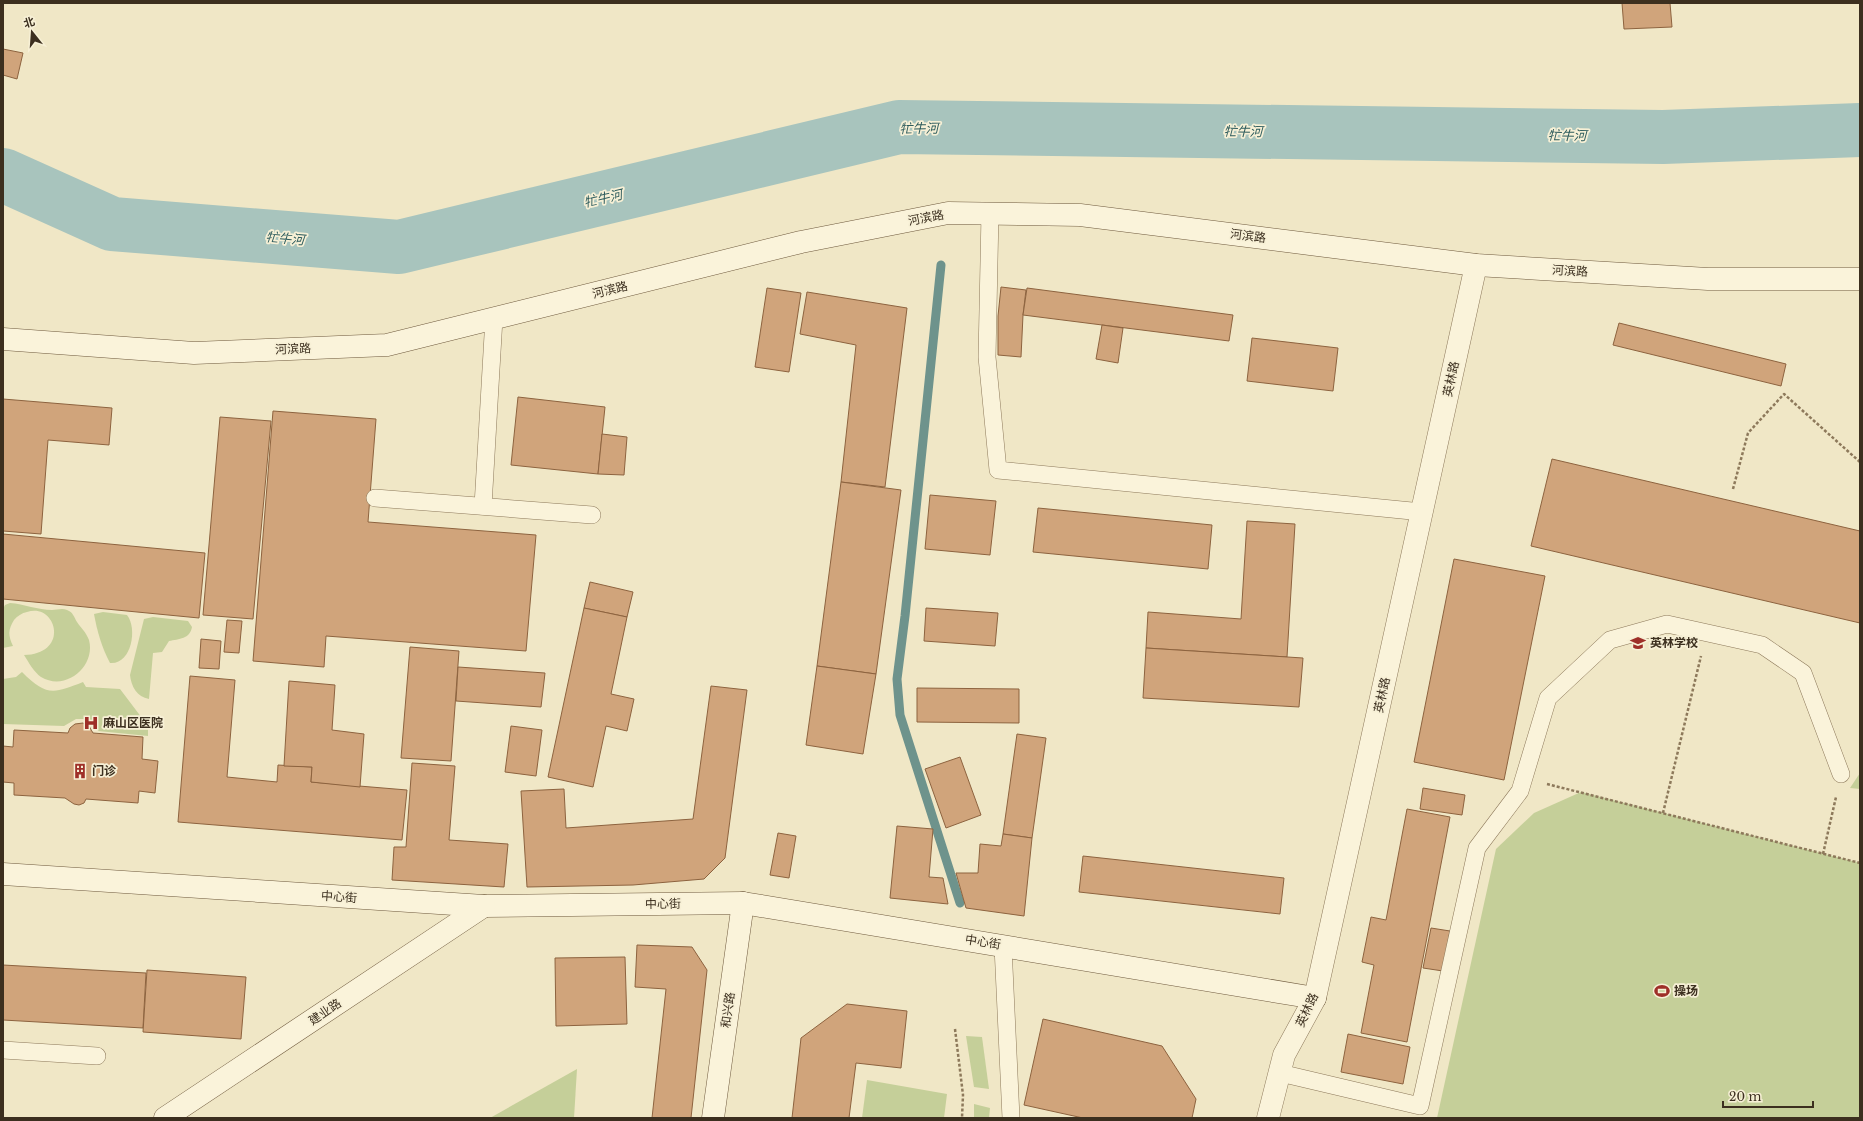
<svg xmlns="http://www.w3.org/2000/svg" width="1863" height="1121" font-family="'Libre Baskerville','Noto Sans SC',serif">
  <rect width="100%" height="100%" fill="#f0e7c6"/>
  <!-- green -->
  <g fill="#c5cf99">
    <path d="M 10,603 C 24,604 38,610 52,610 C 57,610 62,608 67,610 C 73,612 74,617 77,622 C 81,628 86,632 89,640 C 96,666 66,692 41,677 C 34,672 29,663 24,655 C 71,654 56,602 27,612 C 22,613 17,616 14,620 C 8,630 8,635 13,646 L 3,648 L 3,609 L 5,605 Z"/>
    <path d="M 103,612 L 127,615 C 138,629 131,665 110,663 C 102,648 97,631 94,614 Z"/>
    <path d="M 153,617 L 188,621 L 192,627 C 190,639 179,639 169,641 L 162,652 L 153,653 L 149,699 C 137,697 131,686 130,675 L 144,619 Z"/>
    <path d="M 22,672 C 46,696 53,694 83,682 L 86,687 L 120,689 L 148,726 L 148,736 L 98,731 L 95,725 L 87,719 L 76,719 L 64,726 L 3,724 L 3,679 L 16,677 Z"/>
    <path d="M 1860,773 L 1860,789 L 1850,788 Z"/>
    <path d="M 1581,792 L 1860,863 L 1860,1118 L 1437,1118 L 1496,849 L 1534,813 Z"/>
    <path d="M 966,1036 L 982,1037 L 989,1089 L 974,1087 Z"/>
    <path d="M 577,1069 L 574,1118 L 490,1118 Z"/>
    <path d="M 867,1080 L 947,1094 L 944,1118 L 862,1118 Z"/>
    <path d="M 974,1104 L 990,1108 L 989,1118 L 974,1118 Z"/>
  </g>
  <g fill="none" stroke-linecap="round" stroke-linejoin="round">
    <!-- stream -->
    <path stroke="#6e938c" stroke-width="9" d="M 941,265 L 905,616 L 897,679 L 900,715 L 960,903"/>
    <!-- river -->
    <path stroke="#a8c4bd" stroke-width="54" d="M 3,175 L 112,224 L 399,247 L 899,127 L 1663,137 L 1860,130"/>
  </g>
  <!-- building -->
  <g fill="#d0a47b" stroke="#8d633f">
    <path d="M 1622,3 L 1670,3 L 1672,27 L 1624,29 Z"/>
    <path d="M 3,49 L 23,53 L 17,79 L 3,75 Z"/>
    <path d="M 1001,287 L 1026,290 L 1023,315 L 1021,357 L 998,355 L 998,316 Z"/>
    <path d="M 767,288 L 801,293 L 789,372 L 755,367 Z"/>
    <path d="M 1027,288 L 1233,315 L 1229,341 L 1023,315 Z"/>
    <path d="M 807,292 L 907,308 L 885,487 L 841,482 L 856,345 L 800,334 Z"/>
    <path d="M 1619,323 L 1786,364 L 1781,386 L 1613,345 Z"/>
    <path d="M 1102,325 L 1123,328 L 1118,363 L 1096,359 Z"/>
    <path d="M 1252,338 L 1338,348 L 1333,391 L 1247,381 Z"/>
    <path d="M 518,397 L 605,407 L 598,474 L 511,465 Z"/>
    <path d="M 3,399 L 112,408 L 109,445 L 48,440 L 41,534 L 3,531 Z"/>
    <path d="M 273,411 L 376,419 L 368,522 L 536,535 L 526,651 L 326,636 L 324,667 L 253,661 Z"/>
    <path d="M 220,417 L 271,421 L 253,619 L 203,615 Z"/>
    <path d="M 602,434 L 627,437 L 624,475 L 598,474 Z"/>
    <path d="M 1552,459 L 1860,531 L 1860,623 L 1531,546 Z"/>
    <path d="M 841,482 L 901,490 L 876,674 L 817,666 Z"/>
    <path d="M 930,495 L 996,501 L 990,555 L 925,549 Z"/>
    <path d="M 1038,508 L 1212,525 L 1208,569 L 1033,552 Z"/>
    <path d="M 1247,521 L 1295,524 L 1287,657 L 1146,648 L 1148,612 L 1241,619 Z"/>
    <path d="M 3,534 L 205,553 L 199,618 L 3,599 Z"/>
    <path d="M 1454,559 L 1545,576 L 1504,780 L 1414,762 Z"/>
    <path d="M 590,582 L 633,592 L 627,617 L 584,608 Z"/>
    <path d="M 584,608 L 627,617 L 611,694 L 634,699 L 627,731 L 606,726 L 593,787 L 548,777 Z"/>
    <path d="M 926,608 L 998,613 L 995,646 L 924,641 Z"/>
    <path d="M 227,620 L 242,621 L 239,653 L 224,652 Z"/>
    <path d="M 201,639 L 221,641 L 219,669 L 199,668 Z"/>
    <path d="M 410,647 L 459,651 L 451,761 L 401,758 Z"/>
    <path d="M 1146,648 L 1303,658 L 1299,707 L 1143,698 Z"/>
    <path d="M 817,666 L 876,674 L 863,754 L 806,745 Z"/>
    <path d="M 458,667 L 545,673 L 541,707 L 456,701 Z"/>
    <path d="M 190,676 L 235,680 L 227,777 L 277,782 L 278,765 L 312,767 L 311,782 L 407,790 L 402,840 L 178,822 Z"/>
    <path d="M 289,681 L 335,685 L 332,730 L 364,734 L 360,787 L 311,782 L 312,767 L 284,766 Z"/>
    <path d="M 711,686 L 747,690 L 725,858 L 704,879 L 633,885 L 527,887 L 521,791 L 564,789 L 566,828 L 693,819 Z"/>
    <path d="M 917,688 L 1019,689 L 1019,723 L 917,722 Z"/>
    <path d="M 83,723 L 89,726 L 93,733 L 143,737 L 142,759 L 158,761 L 155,793 L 139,791 L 138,803 L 86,799 L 84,803 L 79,805 L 74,804 L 65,798 L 14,795 L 14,783 L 3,782 L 3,746 L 13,747 L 14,730 L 68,733 L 70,728 L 75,724 Z"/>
    <path d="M 511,726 L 542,730 L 536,776 L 505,772 Z"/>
    <path d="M 1017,734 L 1046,738 L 1032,838 L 1003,834 Z"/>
    <path d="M 960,757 L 981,815 L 946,828 L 925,769 Z"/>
    <path d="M 412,763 L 455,766 L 449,840 L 508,844 L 504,887 L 392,880 L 394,847 L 406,847 Z"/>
    <path d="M 1423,788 L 1465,795 L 1462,815 L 1420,809 Z"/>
    <path d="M 1407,809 L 1450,817 L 1407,1042 L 1361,1033 L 1374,965 L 1362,962 L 1371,917 L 1386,920 Z"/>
    <path d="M 897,826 L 933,829 L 929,877 L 943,878 L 948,904 L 890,898 Z"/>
    <path d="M 778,833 L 796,836 L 789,878 L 770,875 Z"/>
    <path d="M 1003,834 L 1032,838 L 1024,916 L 966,908 L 956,873 L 978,873 L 980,844 L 1001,846 Z"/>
    <path d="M 1083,856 L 1284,878 L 1280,914 L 1079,892 Z"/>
    <path d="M 1431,928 L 1450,931 L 1443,971 L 1423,968 Z"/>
    <path d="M 637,945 L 692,947 L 707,970 L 691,1118 L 652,1118 L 666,989 L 635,987 Z"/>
    <path d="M 625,957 L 627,1024 L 556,1026 L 555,958 Z"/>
    <path d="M 3,965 L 146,973 L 143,1028 L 3,1020 Z"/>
    <path d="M 147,970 L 246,977 L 241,1039 L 143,1032 Z"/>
    <path d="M 847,1004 L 907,1011 L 901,1068 L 856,1063 L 849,1118 L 792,1118 L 801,1038 Z"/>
    <path d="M 1043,1019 L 1162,1046 L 1196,1099 L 1192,1118 L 1083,1118 L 1024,1105 Z"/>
    <path d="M 1348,1034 L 1410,1047 L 1403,1084 L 1341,1072 Z"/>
  </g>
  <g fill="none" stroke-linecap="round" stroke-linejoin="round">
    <!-- lane casing -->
    <g stroke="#8d795b" stroke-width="18">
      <g id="lane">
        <path d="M 990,214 L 987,357 L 998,470 L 1422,512"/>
        <path d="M 375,498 L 592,515"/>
        <path d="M 483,506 L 494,318"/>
        <path d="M 1003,946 L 1011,1118"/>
        <path d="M 3,1050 L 97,1056"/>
        <path d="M 1280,1073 L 1420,1106 L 1477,848 L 1520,791 L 1548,698 L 1610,640 L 1667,624 L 1762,645 L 1803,673 L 1841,774"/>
      </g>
    </g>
    <!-- street casing -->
    <g stroke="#8d795b" stroke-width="23">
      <path id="street" d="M 1268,1118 L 1284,1055 L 1315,998 L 1476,265"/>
    </g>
    <!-- secondary casing -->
    <g stroke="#6f5a3e" stroke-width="23">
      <g id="secondary">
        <path d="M 3,339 L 194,353 L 387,345 L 801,242 L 948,213 L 1080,215 L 1476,265 L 1708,279 L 1860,279"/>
        <path d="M 3,874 L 484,906 L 743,903 L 1315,998"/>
        <path d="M 165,1118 L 484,906"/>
        <path d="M 713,1118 L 743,903"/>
      </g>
    </g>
    <!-- path -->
    <g stroke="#8d795b" stroke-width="2.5" stroke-dasharray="3 2" stroke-linecap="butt">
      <path d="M 1733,489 L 1748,433 L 1784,394 L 1860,462"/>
      <path d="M 1547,784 L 1860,863"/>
      <path d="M 1663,813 L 1701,656"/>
      <path d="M 1823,854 L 1836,797"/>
      <path d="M 955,1029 L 963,1095 L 962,1118"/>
    </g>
    <!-- lane -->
    <use href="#lane" stroke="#faf3da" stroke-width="17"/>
    <!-- street -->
    <use href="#street" stroke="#faf3da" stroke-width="22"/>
    <!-- secondary -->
    <use href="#secondary" stroke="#faf3da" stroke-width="22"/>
  </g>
  <!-- icons -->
  <defs>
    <g id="school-bare" transform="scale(1.2)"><path d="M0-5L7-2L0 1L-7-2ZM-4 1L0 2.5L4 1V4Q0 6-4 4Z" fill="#9e2f28" stroke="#f7f0d6" stroke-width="2.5" paint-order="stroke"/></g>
    <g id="hospital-bare" transform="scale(1.2)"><path d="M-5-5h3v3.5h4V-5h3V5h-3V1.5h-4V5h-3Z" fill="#9e2f28" stroke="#f7f0d6" stroke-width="2.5" paint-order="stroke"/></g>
    <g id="building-bare" transform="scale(1.2)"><path d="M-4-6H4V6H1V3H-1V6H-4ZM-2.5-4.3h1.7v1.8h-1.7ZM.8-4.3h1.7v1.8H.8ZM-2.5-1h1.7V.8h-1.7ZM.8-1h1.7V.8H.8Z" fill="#9e2f28" stroke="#f7f0d6" stroke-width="2.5" paint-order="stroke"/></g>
    <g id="stadium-bare" transform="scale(1.2)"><path d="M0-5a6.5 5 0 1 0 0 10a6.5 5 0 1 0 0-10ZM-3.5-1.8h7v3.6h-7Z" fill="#9e2f28" stroke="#f7f0d6" stroke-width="2.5" paint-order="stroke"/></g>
  </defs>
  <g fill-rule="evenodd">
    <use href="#school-bare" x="1638" y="643"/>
    <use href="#hospital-bare" x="91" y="723"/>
    <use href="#building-bare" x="80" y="771"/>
    <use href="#stadium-bare" x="1662" y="991"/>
  </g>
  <g text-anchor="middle" stroke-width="3.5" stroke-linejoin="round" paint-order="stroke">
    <!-- street labels -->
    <g font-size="12" fill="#3c2f1f" stroke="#f7f0d6">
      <text transform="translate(926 218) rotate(-11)" y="4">河滨路</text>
      <text transform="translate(1248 236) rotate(7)" y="4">河滨路</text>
      <text transform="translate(1570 271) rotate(3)" y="4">河滨路</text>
      <text transform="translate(610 290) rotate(-14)" y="4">河滨路</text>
      <text transform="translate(293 349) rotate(-2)" y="4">河滨路</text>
      <text transform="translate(1451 379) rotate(-78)" y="4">英林路</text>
      <text transform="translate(1382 695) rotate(-78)" y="4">英林路</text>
      <text transform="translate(339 897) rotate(4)" y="4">中心街</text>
      <text transform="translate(663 904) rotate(-1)" y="4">中心街</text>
      <text transform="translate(983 942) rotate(9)" y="4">中心街</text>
      <text transform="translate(728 1010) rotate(-82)" y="4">和兴路</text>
      <text transform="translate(1307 1010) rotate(-65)" y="4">英林路</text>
      <text transform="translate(325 1012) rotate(-34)" y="4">建业路</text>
    </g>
    <!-- poi labels -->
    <g font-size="12" font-weight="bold" fill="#3c2f1f" stroke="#f7f0d6" text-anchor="start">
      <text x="1650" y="647">英林学校</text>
      <text x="103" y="727">麻山区医院</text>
      <text x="92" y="775">门诊</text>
      <text x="1674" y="995">操场</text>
    </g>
    <!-- water labels -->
    <g font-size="13" font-style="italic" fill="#2e5c5d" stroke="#f7f0d6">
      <text transform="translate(919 128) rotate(-1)" y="5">牤牛河</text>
      <text transform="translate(1243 131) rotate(1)" y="5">牤牛河</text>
      <text transform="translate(1567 135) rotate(1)" y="5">牤牛河</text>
      <text transform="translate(603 198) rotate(-13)" y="5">牤牛河</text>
      <text transform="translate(285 238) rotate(5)" y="5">牤牛河</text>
    </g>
  </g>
  <!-- border -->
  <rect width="1863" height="1121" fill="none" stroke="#3c2f1f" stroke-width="8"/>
  <!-- north arrow -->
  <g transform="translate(32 32) rotate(343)" stroke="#f7f0d6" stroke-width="3" paint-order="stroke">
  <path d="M0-3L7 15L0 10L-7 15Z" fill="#3c2f1f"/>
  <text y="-6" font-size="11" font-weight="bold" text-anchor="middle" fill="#3c2f1f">北</text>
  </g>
  <!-- scale -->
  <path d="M1723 1101v6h90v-6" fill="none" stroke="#3c2f1f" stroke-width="2"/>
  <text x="1729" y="1101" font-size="12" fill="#3c2f1f" stroke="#f7f0d6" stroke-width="3" paint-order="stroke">20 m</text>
</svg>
